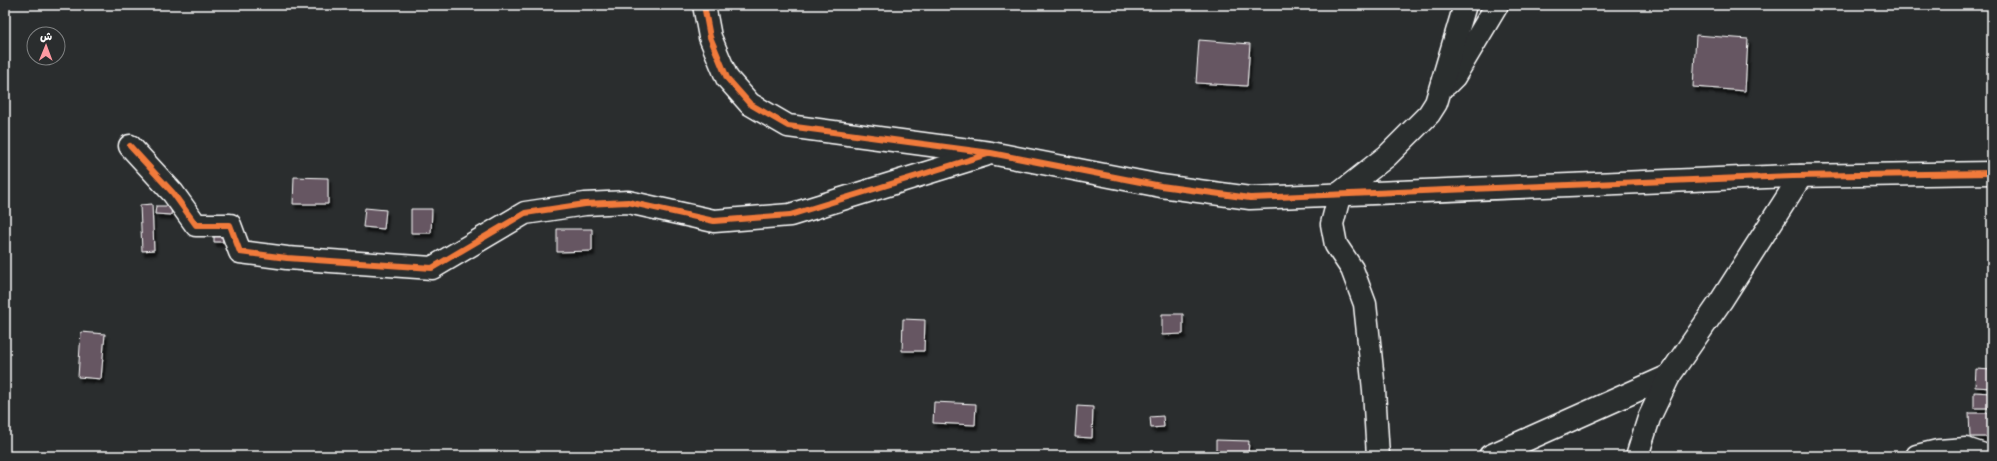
<svg xmlns="http://www.w3.org/2000/svg" width="1997" height="461" font-family="'Balsamiq Sans','Playpen Sans Arabic',sans-serif">
  <defs>
    <filter id="shadow"><feDropShadow dx="2.5" dy="4.5" stdDeviation="1" flood-color="#0009"/></filter>
  </defs>
  <rect width="100%" height="100%" fill="#2a2d2e"/>
  <filter id="ink" filterUnits="userSpaceOnUse"><feTurbulence type="fractalNoise" baseFrequency=".025" numOctaves="2"/><feDisplacementMap in="SourceGraphic" scale="8" xChannelSelector="R" yChannelSelector="G"/><feConvolveMatrix kernelMatrix="1 2 1 2 8 2 1 2 1" color-interpolation-filters="sRGB"/></filter>
  <g filter="url(#ink)">
    <!-- building -->
    <g fill="#665762" stroke="#fff" filter="url(#shadow)">
      <path d="M 1696,35 L 1748,39 L 1745,91 L 1693,87 Z"/>
      <path d="M 1199,40 L 1250,44 L 1247,86 L 1196,83 Z"/>
      <path d="M 294,177 L 328,178 L 328,204 L 293,204 Z"/>
      <path d="M 152,204 L 154,250 L 142,251 L 140,205 Z"/>
      <path d="M 156,206 L 172,206 L 171,215 L 155,214 Z"/>
      <path d="M 365,208 L 386,210 L 384,229 L 363,227 Z"/>
      <path d="M 411,209 L 432,209 L 431,233 L 411,233 Z"/>
      <path d="M 557,229 L 592,229 L 592,251 L 557,252 Z"/>
      <path d="M 223,230 L 223,242 L 214,242 L 214,231 Z"/>
      <path d="M 1162,314 L 1183,314 L 1183,334 L 1162,335 Z"/>
      <path d="M 903,319 L 925,320 L 924,351 L 902,351 Z"/>
      <path d="M 81,332 L 105,334 L 101,379 L 78,377 Z"/>
      <path d="M 1976,369 L 1992,370 L 1992,388 L 1975,387 Z"/>
      <path d="M 1974,392 L 1991,393 L 1991,408 L 1974,408 Z"/>
      <path d="M 934,402 L 976,404 L 975,425 L 933,423 Z"/>
      <path d="M 1077,406 L 1093,407 L 1092,438 L 1075,437 Z"/>
      <path d="M 1969,413 L 1992,413 L 1992,437 L 1970,437 Z"/>
      <path d="M 1163,416 L 1164,427 L 1151,428 L 1150,417 Z"/>
      <path d="M 1216,440 L 1249,441 L 1248,456 L 1216,456 Z"/>
    </g>
    <g fill="none" stroke-linecap="round" stroke-linejoin="round">
      <!-- street casing -->
      <g stroke="#fff" stroke-width="25">
        <g id="street">
          <path d="M 704,5 L 710,37 L 727,78 L 750,104 L 788,126 L 991,153 L 1161,186 L 1250,198 L 1793,176 L 1992,173"/>
          <path d="M 1447,84 L 1454,77 L 1497,5"/>
          <path d="M 130,146 L 173,193 L 196,225 L 230,225 L 240,252 L 287,258 L 432,268 L 525,213 L 585,204 L 628,202 L 714,221 L 790,215 L 985,155"/>
          <path d="M 1378,456 L 1374,390 L 1365,304 L 1352,269 L 1336,245 L 1332,224 L 1340,193 L 1387,156 L 1429,114 L 1436,103 L 1465,5"/>
          <path d="M 1490,456 L 1669,376"/>
          <path d="M 1637,456 L 1649,418 L 1669,376 L 1721,301 L 1801,176"/>
          <path d="M 1917,456 L 1938,451 L 1966,449 L 1987,456"/>
        </g>
      </g>
      <!-- street -->
      <use href="#street" stroke="#2a2d2e" stroke-width="22"/>
      <!-- cycleway casing -->
      <g stroke="#2a2d2e" stroke-width="8">
        <g id="cycleway">
          <path d="M 704,5 L 710,37 L 727,78 L 750,104 L 788,126 L 991,153 L 1161,186 L 1250,198 L 1793,176 L 1992,173"/>
          <path d="M 130,146 L 173,193 L 196,225 L 230,225 L 240,252 L 287,258 L 432,268 L 525,213 L 585,204 L 628,202 L 714,221 L 790,215 L 988,154"/>
        </g>
      </g>
      <!-- cycleway -->
      <use href="#cycleway" stroke="#f17a3a" stroke-width="6"/>
    </g>
  </g>
  <!-- margin -->
  <rect width="1997" height="461" fill="none" stroke="#2a2d2e" stroke-width="20"/>
  <rect x="10" y="10" width="1977" height="441" fill="none" stroke="#fff" stroke-width="1.5" filter="url(#ink)"/>
  <!-- north arrow -->
  <g transform="translate(46 46) rotate(1)"><circle r="19" fill="#2a2d2e" stroke="#7f8182"/>
  <path d="M0-3L7 15L0 10L-7 15Z" fill="#ff9aa2"/>
  <text y="-6" font-size="11" font-weight="bold" text-anchor="middle" fill="#ffffff">ش</text>
  </g>
</svg>
